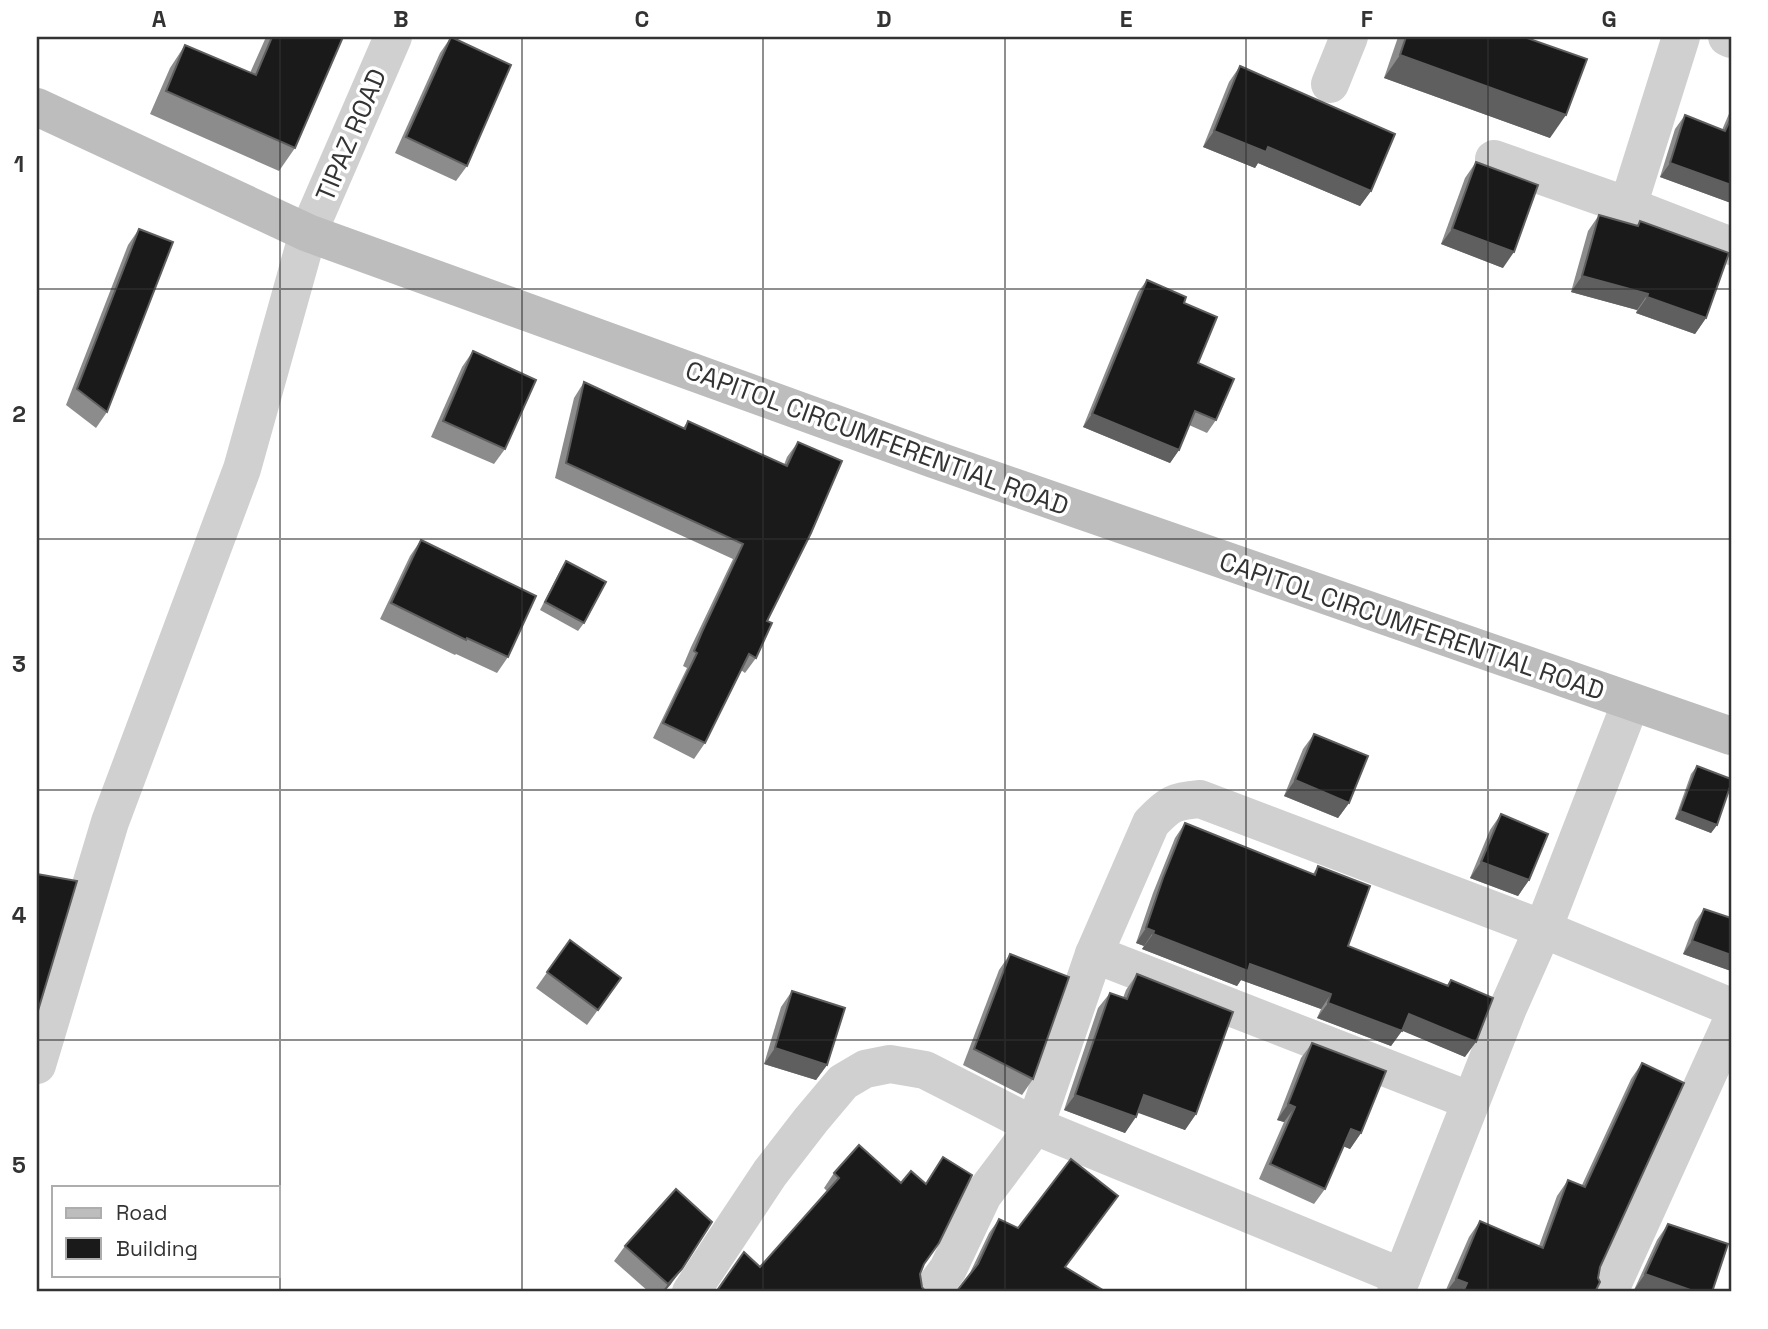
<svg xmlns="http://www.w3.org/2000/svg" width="1768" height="1329" font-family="'Space Grotesk',sans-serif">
  <rect width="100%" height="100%" fill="#fff"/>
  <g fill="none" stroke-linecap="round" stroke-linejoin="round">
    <!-- minor -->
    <g stroke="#d0d0d0" stroke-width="38">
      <path d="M 1727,37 L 1731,39"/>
      <path d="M 1330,84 L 1349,37"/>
      <path d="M 1494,159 L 1628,206 L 1731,246"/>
      <path d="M 1628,206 L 1681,37"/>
      <path d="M 1094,954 L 1471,1101"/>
      <path d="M 37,1065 L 110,822 L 242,469 L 308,233"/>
      <path d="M 691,1292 L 770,1173 L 811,1120 L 843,1082 L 865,1069 L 890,1064 L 925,1070 L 1035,1126 L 1402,1277"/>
      <path d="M 931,1292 L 948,1269 L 983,1195 L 1035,1126 L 1094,954 L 1151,823 C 1169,804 1174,801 1200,799 L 1543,929 L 1731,1007"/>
      <path d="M 1396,1292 L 1508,1008 L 1543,929 L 1631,702"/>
      <path d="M 1609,1292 L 1731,1023"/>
    </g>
    <!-- tertiary -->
    <path stroke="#d0d0d0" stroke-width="38" d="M 308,233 L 393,37"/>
    <!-- secondary -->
    <path stroke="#bdbdbd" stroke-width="38" d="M 37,107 L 308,233 L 933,459 L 1731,736"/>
  </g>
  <!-- wall -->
  <g fill="#8c8c8c">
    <path d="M 266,37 L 343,37 L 295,148 L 279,171 L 150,114 L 170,68 L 185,45 L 250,73 Z"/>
    <path d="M 451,37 L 467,166 L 456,181 L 395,153 L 440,53 Z"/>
    <path d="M 1398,37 L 1524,37 L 1550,138 L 1384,78 Z"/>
    <path d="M 1240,66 L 1371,191 L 1360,206 L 1258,163 L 1255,168 L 1203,147 L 1229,82 Z"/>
    <path d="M 1731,109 L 1731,203 L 1660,177 L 1675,129 L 1685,115 L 1722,130 Z"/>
    <path d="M 1476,162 L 1503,268 L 1441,244 L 1465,178 Z"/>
    <path d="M 1599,215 L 1637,226 L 1640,221 L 1706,318 L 1695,334 L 1636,313 L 1637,310 L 1571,292 L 1588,231 Z"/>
    <path d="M 139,229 L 107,412 L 96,428 L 66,405 L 128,245 Z"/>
    <path d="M 1147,280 L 1184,303 L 1198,363 L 1216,420 L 1207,433 L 1189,425 L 1179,450 L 1170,463 L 1083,427 L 1138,292 Z"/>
    <path d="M 473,351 L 505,449 L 494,464 L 431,437 L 462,367 Z"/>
    <path d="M 584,382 L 683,428 L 688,421 L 784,465 L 787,457 L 798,442 L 767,621 L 756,658 L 745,673 L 741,670 L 705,743 L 694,759 L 653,738 L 687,668 L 683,666 L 691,647 L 733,559 L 555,478 L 574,398 Z"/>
    <path d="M 421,540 L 508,657 L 497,673 L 456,654 L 455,655 L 380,619 L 410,556 Z"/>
    <path d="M 566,561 L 584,623 L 578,631 L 540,610 L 561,569 Z"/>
    <path d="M 1314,734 L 1349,803 L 1338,818 L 1284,796 L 1303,749 Z"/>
    <path d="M 1697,766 L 1717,825 L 1711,833 L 1675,819 L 1691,774 Z"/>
    <path d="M 1501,814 L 1529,880 L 1518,896 L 1470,878 L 1490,830 Z"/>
    <path d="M 1185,823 L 1313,874 L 1318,866 L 1348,946 L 1447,985 L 1451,980 L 1465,1057 L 1402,1030 L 1391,1046 L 1317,1018 L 1321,1009 L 1241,980 L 1237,986 L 1142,949 L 1144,946 L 1136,943 L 1153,893 L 1175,838 Z"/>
    <path d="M 1704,909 L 1731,918 L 1731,971 L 1683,954 L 1695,922 Z"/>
    <path d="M 570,940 L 621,978 L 587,1025 L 536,988 Z"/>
    <path d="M 1010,954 L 1033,1079 L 1022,1095 L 963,1065 L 999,970 Z"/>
    <path d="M 1137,974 L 1196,1114 L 1185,1130 L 1138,1112 L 1125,1133 L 1064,1110 L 1098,1008 L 1110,993 L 1123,998 L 1126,990 Z"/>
    <path d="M 792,991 L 827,1065 L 816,1080 L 764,1064 L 781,1007 Z"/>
    <path d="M 1312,1043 L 1361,1133 L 1350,1149 L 1344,1146 L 1325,1189 L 1314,1204 L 1259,1179 L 1284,1122 L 1277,1120 L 1301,1058 Z"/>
    <path d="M 1642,1063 L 1595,1292 L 1445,1292 L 1469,1237 L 1480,1221 L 1539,1246 L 1557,1196 L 1568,1180 L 1582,1185 L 1631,1079 Z"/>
    <path d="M 943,1157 L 972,1175 L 760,1267 L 827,1191 L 824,1188 L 834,1173 L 901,1183 L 926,1183 Z"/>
    <path d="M 999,1219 L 1065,1268 L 959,1290 L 968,1277 L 989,1233 Z"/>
    <path d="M 1668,1224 L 1712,1292 L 1641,1292 L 1634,1290 L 1657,1240 Z"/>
    <path d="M 625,1246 L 671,1284 L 664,1292 L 649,1292 L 614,1261 Z"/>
  </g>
  <!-- shaded-wall -->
  <g fill="#5f5f5f">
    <path d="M 1400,55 L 1566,115 L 1550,138 L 1384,78 Z"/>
    <path d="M 1214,131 L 1268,147 L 1371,191 L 1360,206 L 1258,163 L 1255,168 L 1203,147 Z"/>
    <path d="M 1670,163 L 1731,185 L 1731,203 L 1660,177 Z"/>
    <path d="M 1452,229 L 1514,252 L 1503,268 L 1441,244 Z"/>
    <path d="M 1582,276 L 1648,294 L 1637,310 L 1571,292 Z"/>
    <path d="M 1647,297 L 1706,318 L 1695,334 L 1636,313 Z"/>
    <path d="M 1092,414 L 1179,450 L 1170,463 L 1083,427 Z"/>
    <path d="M 1295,780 L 1349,803 L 1338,818 L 1284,796 Z"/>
    <path d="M 1680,811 L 1717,825 L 1711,833 L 1675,819 Z"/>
    <path d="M 1481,862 L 1529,880 L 1518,896 L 1470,878 Z"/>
    <path d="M 1146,928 L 1154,931 L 1144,946 L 1136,943 Z"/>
    <path d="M 1153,934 L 1250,964 L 1331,994 L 1321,1009 L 1241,980 L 1237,986 L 1142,949 Z"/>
    <path d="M 1692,941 L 1731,955 L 1731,971 L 1683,954 Z"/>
    <path d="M 1328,1003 L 1402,1031 L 1391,1046 L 1317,1018 Z"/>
    <path d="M 1409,1014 L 1476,1042 L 1465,1057 L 1398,1029 Z"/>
    <path d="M 775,1048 L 827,1065 L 816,1080 L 764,1064 Z"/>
    <path d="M 1075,1095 L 1136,1117 L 1125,1133 L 1064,1110 Z"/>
    <path d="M 1144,1095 L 1196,1114 L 1185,1130 L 1133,1111 Z"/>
    <path d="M 1288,1104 L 1295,1107 L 1284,1122 L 1277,1120 Z"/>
    <path d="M 1351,1129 L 1361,1133 L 1350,1149 L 1340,1145 Z"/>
    <path d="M 682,1269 L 671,1284 L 664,1292 L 662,1292 L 668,1284 Z"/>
    <path d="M 1645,1274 L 1696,1292 L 1641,1292 L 1634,1290 Z"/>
    <path d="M 1456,1279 L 1467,1283 L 1461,1292 L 1446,1292 Z"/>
  </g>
  <!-- building -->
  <g fill="#1a1a1a" stroke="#5f5f5f" stroke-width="2">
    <path d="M 272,37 L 343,37 L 295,148 L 166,91 L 185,45 L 256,75 Z"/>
    <path d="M 451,37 L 511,65 L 467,166 L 406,137 Z"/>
    <path d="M 1406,37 L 1524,37 L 1587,59 L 1566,115 L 1400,55 Z"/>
    <path d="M 1240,66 L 1395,134 L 1371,191 L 1268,147 L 1266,152 L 1214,131 Z"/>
    <path d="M 1685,115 L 1725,131 L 1731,118 L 1731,185 L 1670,163 Z"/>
    <path d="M 1476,162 L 1538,185 L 1514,252 L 1452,229 Z"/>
    <path d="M 1599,215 L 1638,226 L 1640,221 L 1729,253 L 1706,318 L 1647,297 L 1648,294 L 1582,276 Z"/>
    <path d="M 139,229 L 173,242 L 107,412 L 77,389 Z"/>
    <path d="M 1147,280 L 1186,297 L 1184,303 L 1217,317 L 1198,363 L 1234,379 L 1216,420 L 1195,411 L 1179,450 L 1092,414 Z"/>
    <path d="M 473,351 L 536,380 L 505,449 L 443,421 Z"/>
    <path d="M 584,382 L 685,429 L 688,421 L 787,466 L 798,442 L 842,461 L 811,533 L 767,621 L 772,623 L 756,658 L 749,654 L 705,743 L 663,723 L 697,653 L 694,651 L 702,632 L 743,544 L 566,463 Z"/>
    <path d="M 421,540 L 536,596 L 508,657 L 467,638 L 466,640 L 391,603 Z"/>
    <path d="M 566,561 L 606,582 L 584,623 L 545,602 Z"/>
    <path d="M 1314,734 L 1368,756 L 1349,803 L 1295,780 Z"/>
    <path d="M 1697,766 L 1731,779 L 1731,784 L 1717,825 L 1680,811 Z"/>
    <path d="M 1501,814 L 1548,834 L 1529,880 L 1481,862 Z"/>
    <path d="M 1185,823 L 1315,875 L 1318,866 L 1370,886 L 1348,946 L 1448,986 L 1451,980 L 1493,998 L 1476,1042 L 1409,1014 L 1402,1031 L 1328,1003 L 1331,994 L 1250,964 L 1248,971 L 1153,934 L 1154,931 L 1146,928 L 1163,878 Z"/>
    <path d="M 37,874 L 77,881 L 37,1014 Z"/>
    <path d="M 1704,909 L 1731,918 L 1731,955 L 1692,941 Z"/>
    <path d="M 570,940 L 621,978 L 598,1010 L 547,972 Z"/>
    <path d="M 1010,954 L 1069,977 L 1033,1079 L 974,1049 Z"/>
    <path d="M 1137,974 L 1233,1012 L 1196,1114 L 1144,1095 L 1136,1117 L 1075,1095 L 1110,993 L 1127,999 Z"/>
    <path d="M 792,991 L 845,1008 L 827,1065 L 775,1048 Z"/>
    <path d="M 1312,1043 L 1386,1071 L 1361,1133 L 1351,1129 L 1325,1189 L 1270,1164 L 1295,1107 L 1288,1104 Z"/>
    <path d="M 1642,1063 L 1684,1083 L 1600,1267 L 1598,1278 L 1600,1282 L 1595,1292 L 1463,1292 L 1467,1283 L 1456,1279 L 1480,1221 L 1543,1248 L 1568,1180 L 1585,1187 Z"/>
    <path d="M 859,1145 L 901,1183 L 911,1171 L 926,1184 L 943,1157 L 972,1175 L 939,1243 L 924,1264 L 920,1274 L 922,1287 L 926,1292 L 716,1292 L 744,1252 L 760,1267 L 839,1178 L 834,1173 Z"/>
    <path d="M 1071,1159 L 1118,1196 L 1065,1267 L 1106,1292 L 956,1292 L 978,1264 L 999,1219 L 1018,1228 Z"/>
    <path d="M 676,1189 L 712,1222 L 682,1269 L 668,1284 L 625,1246 Z"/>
    <path d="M 1668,1224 L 1728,1244 L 1712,1292 L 1696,1292 L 1645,1274 Z"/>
  </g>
  <!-- grid -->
  <path fill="none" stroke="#333" stroke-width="2" stroke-opacity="0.55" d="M 280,37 L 280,1292M 522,37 L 522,1292M 763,37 L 763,1292M 1005,37 L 1005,1292M 1246,37 L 1246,1292M 1488,37 L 1488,1292M 37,289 L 1731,289M 37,539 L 1731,539M 37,790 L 1731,790M 37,1040 L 1731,1040"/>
  <g text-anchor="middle" stroke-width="7" stroke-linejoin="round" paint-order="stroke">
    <!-- street labels -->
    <g font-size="26" fill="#333" stroke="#fff">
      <text transform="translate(351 135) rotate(-67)" y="9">TIPAZ ROAD</text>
      <text transform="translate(877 438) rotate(20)" y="9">CAPITOL CIRCUMFERENTIAL ROAD</text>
      <text transform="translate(1412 626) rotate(19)" y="9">CAPITOL CIRCUMFERENTIAL ROAD</text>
    </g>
  </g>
  <!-- border -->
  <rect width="1768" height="1329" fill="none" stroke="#ffffff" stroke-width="77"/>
  <!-- legend -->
  <rect x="52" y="1186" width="228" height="91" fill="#ffffff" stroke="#adadad" stroke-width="2"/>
  <rect x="66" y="1208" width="35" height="10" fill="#bdbdbd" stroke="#adadad" stroke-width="2"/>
  <text x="116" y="1220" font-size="21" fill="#333333">Road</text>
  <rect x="66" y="1238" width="35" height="21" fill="#1a1a1a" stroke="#adadad" stroke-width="2"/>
  <text x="116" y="1256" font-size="21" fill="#333333">Building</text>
  <rect x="38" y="38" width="1692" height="1252" fill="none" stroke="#333" stroke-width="2.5"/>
  <g font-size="23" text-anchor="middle" font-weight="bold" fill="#333">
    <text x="159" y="27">A</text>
    <text x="401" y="27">B</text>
    <text x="642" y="27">C</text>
    <text x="884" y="27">D</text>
    <text x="1126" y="27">E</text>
    <text x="1367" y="27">F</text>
    <text x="1609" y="27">G</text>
    <text x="19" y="172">1</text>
    <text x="19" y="422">2</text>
    <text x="19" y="672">3</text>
    <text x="19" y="923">4</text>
    <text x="19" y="1173">5</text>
  </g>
</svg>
